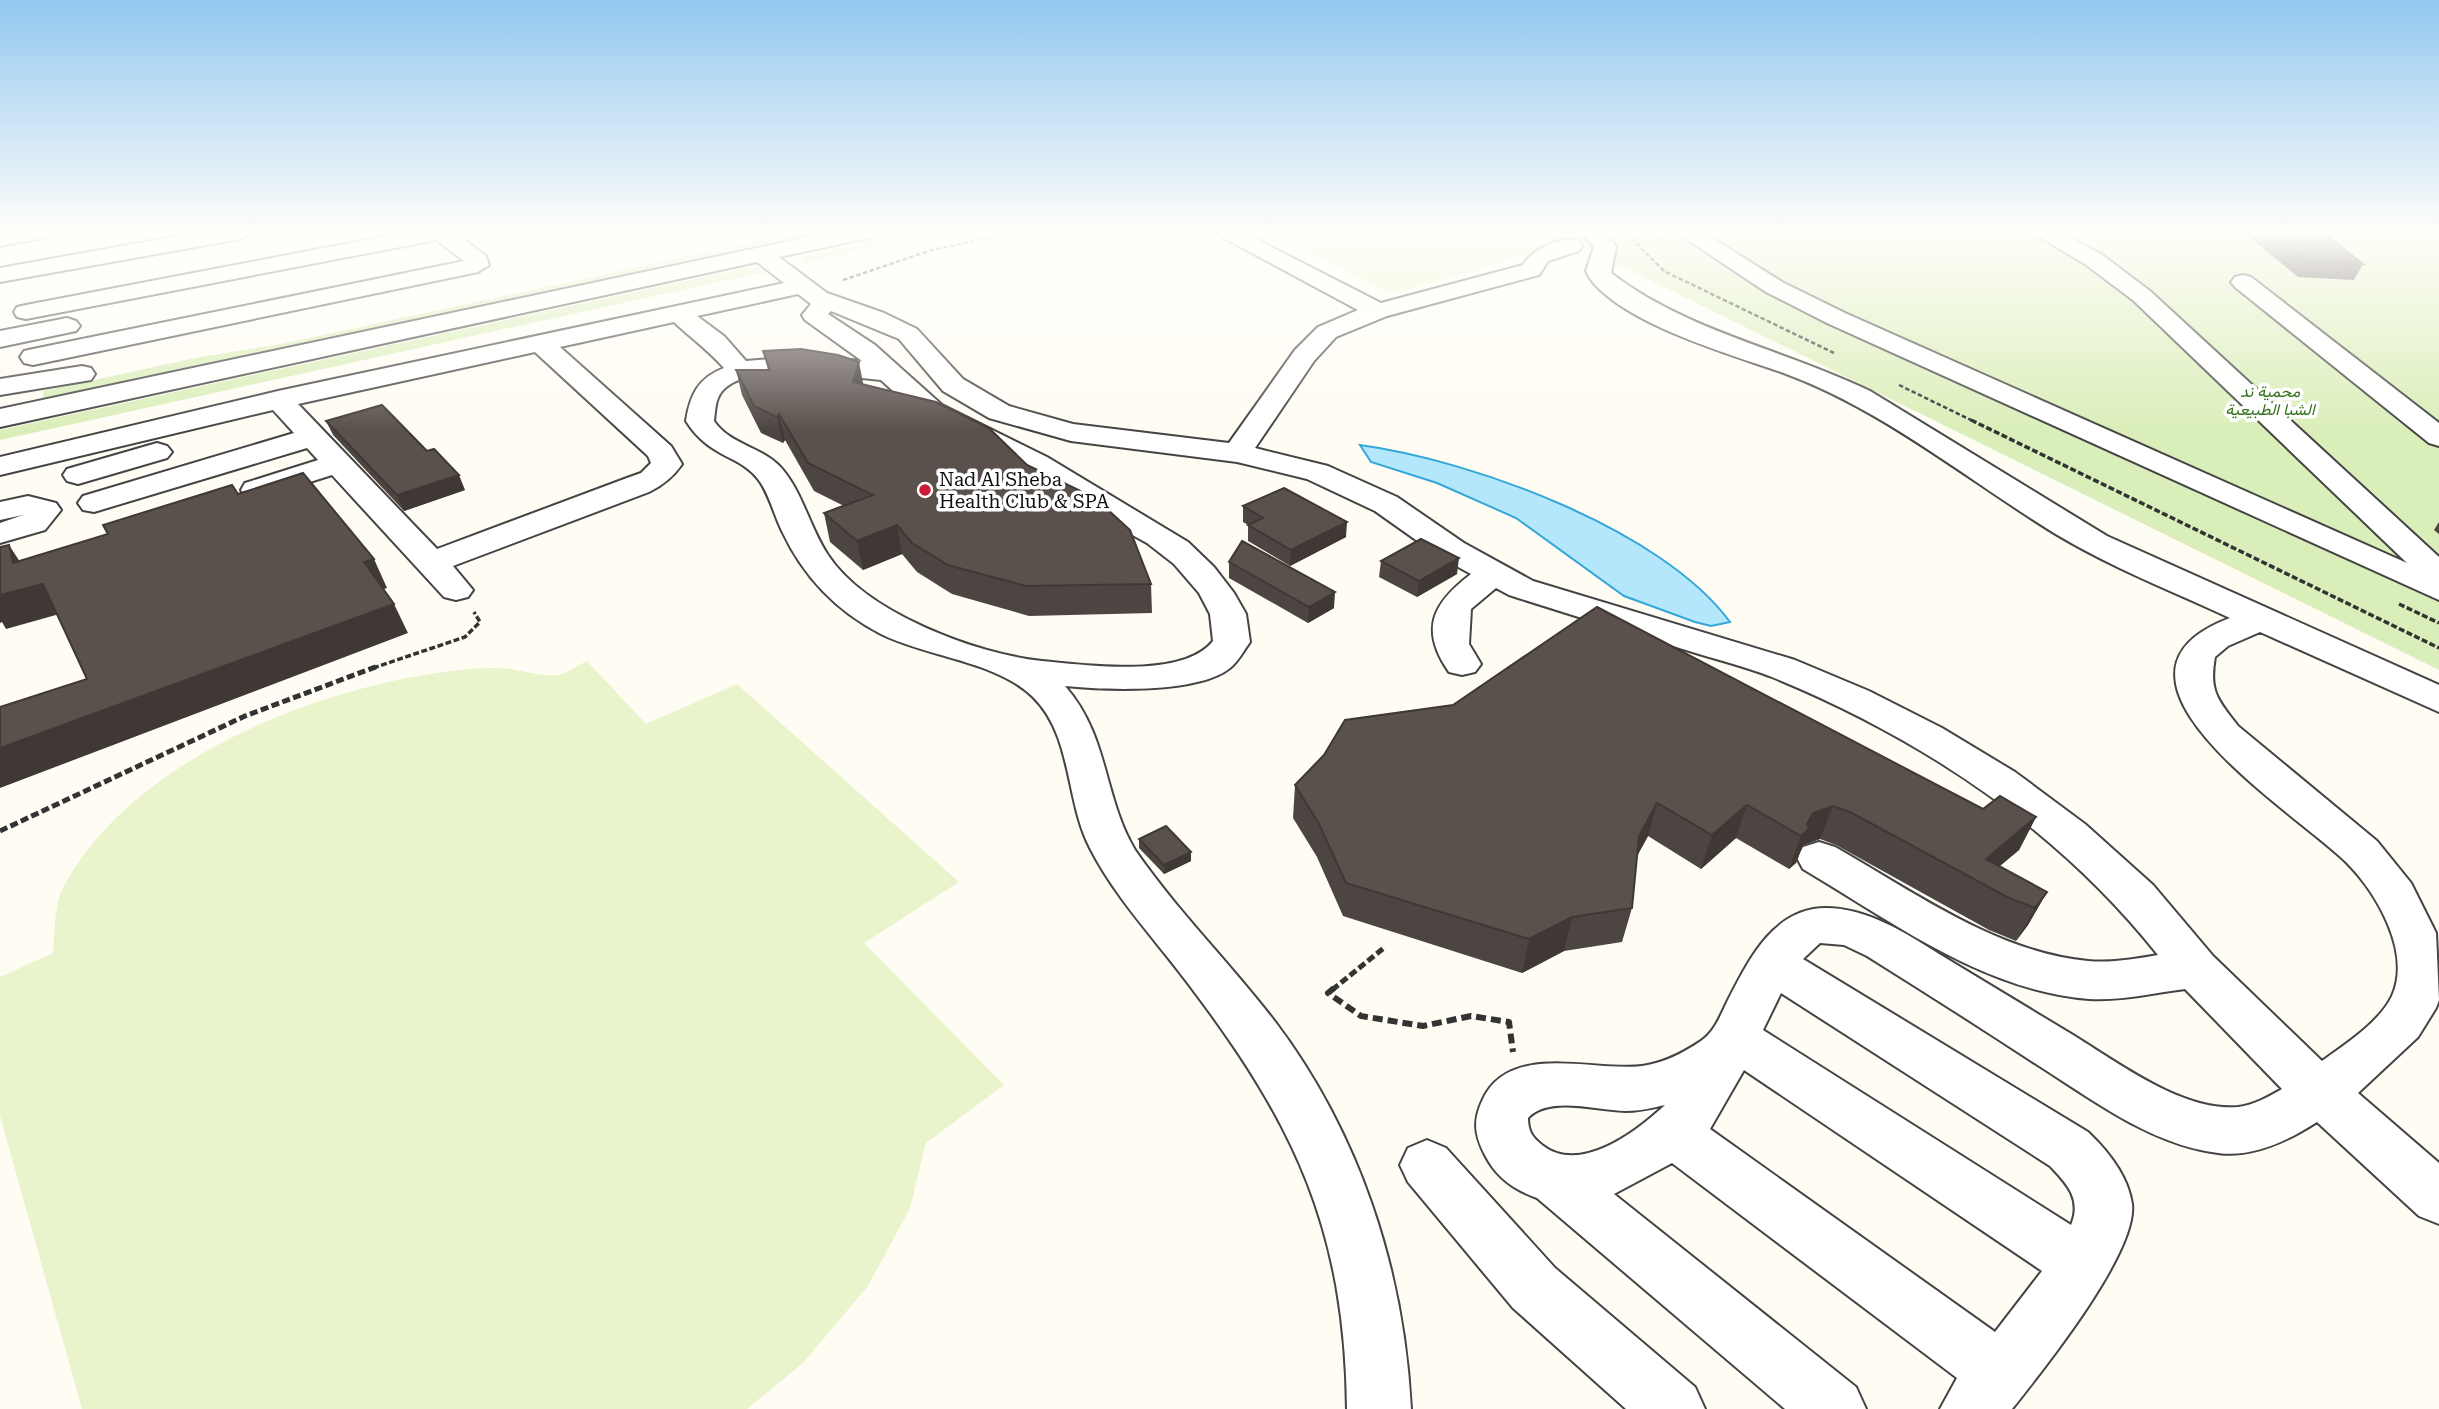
<svg xmlns="http://www.w3.org/2000/svg" width="2439" height="1409" font-family="'Roboto Serif',Vazirmatn,serif">
  <rect width="100%" height="100%" fill="#fffcf4"/>
  <!-- green -->
  <g fill="#daeeb9">
    <path d="M 801,232 L 848,232 L 44,404 L 43,391 L 200,357 L 286,343 Z"/>
    <path d="M 915,232 L 940,232 L 803,263 L 802,260 L 804,256 Z"/>
    <path d="M 1553,232 L 2439,232 L 2439,670 Z"/>
    <path d="M 735,266 L 744,266 L 43,419 L 43,414 Z"/>
    <path d="M 750,267 L 764,272 L 0,440 L 0,430 Z"/>
  </g>
  <!-- pitch -->
  <g fill="#eaf4cc">
    <path d="M 1268,232 L 1545,232 L 1569,242 L 1394,294 Z"/>
    <path d="M 587,661 L 646,724 L 737,684 L 959,882 L 864,943 L 1004,1085 L 926,1143 L 910,1208 L 868,1286 L 803,1363 L 747,1409 L 82,1409 L 0,1116 L 0,977 L 53,953 C 55,935 54,907 62,890 C 128,761 316,687 452,671 C 470,668 492,667 510,669 C 524,671 544,677 558,675 C 567,673 578,665 587,661 Z"/>
  </g>
  <!-- water -->
  <path fill="#b4e7fb" stroke="#34a7d9" stroke-width="2" d="M 1360,445 C 1471,460 1662,529 1730,622 L 1711,626 L 1695,622 L 1624,596 L 1516,518 L 1437,483 L 1371,462 Z"/>
  <g fill="none" stroke-linecap="round" stroke-linejoin="round">
    <!-- minor casing -->
    <g stroke="#444" stroke-width="4">
      <g id="minor">
        <path d="M 0,232 L 50,232 L 47,237 L 0,246 Z"/>
        <path d="M 200,232 L 251,232 L 240,239 L 0,282 L 0,268 Z"/>
        <path d="M 408,232 L 454,232 L 486,256 L 489,265 L 478,272 L 33,365 L 24,363 L 20,357 L 24,351 L 33,349 L 464,261 L 436,240 L 26,319 L 17,317 L 14,312 L 17,307 L 26,305 Z"/>
        <path d="M 832,232 L 876,232 L 873,237 L 779,257 L 827,293 L 884,313 L 917,329 L 963,379 L 1009,406 L 1073,424 L 1229,443 L 1295,350 L 1318,327 L 1358,310 L 1213,232 L 1242,232 L 1381,303 L 1523,265 C 1533,249 1559,236 1579,241 L 1582,246 L 1579,251 L 1548,261 L 1539,275 L 1387,316 L 1336,337 L 1314,361 L 1255,448 L 1328,466 L 1397,497 L 1464,543 L 1533,581 L 1795,660 L 1869,691 L 1942,728 L 2015,772 L 2085,824 L 2153,885 L 2213,956 L 2322,1061 C 2345,1044 2379,1023 2392,996 C 2412,952 2376,892 2346,862 C 2295,812 2074,676 2230,618 C 2172,591 2110,567 2054,533 C 1965,478 1881,408 1781,372 C 1729,354 1621,323 1589,277 L 1586,271 L 1594,247 L 1581,232 L 1607,233 L 1616,247 L 1611,273 C 1688,332 1783,349 1870,391 L 2107,536 L 2439,685 L 2439,712 L 2260,632 L 2228,646 L 2215,657 C 2209,691 2217,699 2238,726 L 2377,841 L 2411,883 L 2436,933 L 2439,1000 L 2436,1008 L 2418,1037 L 2358,1093 L 2439,1163 L 2439,1224 L 2419,1216 L 2317,1122 C 2289,1140 2253,1158 2218,1153 C 2150,1145 2089,1097 2033,1062 C 1978,1026 1923,991 1867,956 L 1844,945 L 1820,943 L 1803,959 L 2088,1132 C 2108,1151 2128,1176 2132,1204 C 2138,1252 2043,1370 2012,1409 L 1940,1409 L 1957,1378 L 1672,1163 L 1614,1194 L 1856,1387 L 1866,1409 L 1785,1409 L 1537,1198 C 1514,1190 1496,1177 1485,1155 C 1474,1134 1473,1120 1483,1099 C 1510,1042 1593,1072 1642,1066 C 1664,1063 1683,1053 1701,1041 C 1714,1032 1720,1017 1727,1002 C 1748,961 1773,908 1826,908 C 1867,908 1906,933 1939,954 C 1982,980 2025,1006 2068,1032 C 2115,1060 2181,1112 2238,1107 C 2254,1105 2268,1097 2282,1089 L 2185,989 C 2154,993 2121,1001 2089,999 C 1984,991 1891,921 1803,869 L 1797,858 L 1803,847 L 1819,842 L 1835,847 C 1913,891 1995,952 2088,961 C 2111,963 2135,959 2158,955 C 2057,828 1921,738 1772,677 C 1744,666 1714,659 1686,650 C 1627,632 1568,614 1509,595 L 1496,588 L 1471,609 L 1469,644 L 1481,664 L 1475,672 L 1462,675 L 1449,672 C 1419,629 1433,603 1471,574 L 1440,557 L 1375,511 L 1307,479 L 1237,462 L 1071,441 L 989,418 L 943,391 L 899,339 L 831,311 L 828,314 L 875,345 L 942,405 L 1047,457 L 1188,542 L 1214,567 L 1234,593 L 1246,614 L 1250,642 C 1244,650 1238,662 1230,668 C 1198,694 1105,690 1065,686 C 1109,736 1103,796 1135,850 C 1177,911 1231,964 1276,1023 C 1360,1135 1404,1270 1411,1409 L 1347,1409 C 1345,1231 1296,1126 1190,986 C 1156,940 1116,899 1090,848 C 1065,800 1073,735 1032,696 C 995,661 927,657 881,634 C 836,611 803,576 782,531 C 774,515 769,493 758,479 C 740,455 709,458 686,421 C 690,395 698,378 724,368 C 708,350 691,338 674,322 L 560,347 L 671,446 L 682,464 C 673,477 663,485 649,492 L 453,566 L 473,590 L 468,597 L 456,600 L 444,597 L 332,475 L 256,499 L 245,497 L 241,490 L 245,483 L 318,460 L 307,448 L 94,512 L 83,510 L 78,503 L 83,496 L 294,433 L 273,410 L 0,475 L 0,457 L 278,391 L 784,283 L 757,262 L 0,427 L 0,409 ZM 798,294 L 811,304 L 802,315 L 805,320 L 862,361 L 806,356 L 746,361 L 724,336 L 697,316 ZM 535,352 L 648,456 L 651,463 L 641,473 L 627,478 L 437,549 L 298,404 ZM 806,372 L 881,380 L 922,417 L 1026,469 L 1087,510 L 1147,543 L 1174,564 L 1199,593 L 1210,614 L 1213,641 C 1183,679 1087,665 1042,661 C 976,654 866,613 828,555 C 810,528 803,494 783,470 C 765,447 731,446 714,421 C 715,414 715,405 718,398 C 729,371 782,373 806,372 ZM 1781,993 L 2050,1166 C 2067,1184 2082,1199 2071,1225 L 1763,1030 ZM 1744,1070 L 2042,1271 L 1995,1332 L 1710,1129 ZM 1665,1105 C 1636,1132 1580,1175 1542,1145 C 1532,1137 1528,1131 1528,1118 C 1549,1095 1598,1111 1626,1111 C 1640,1111 1652,1108 1665,1105 Z"/>
        <path d="M 1676,232 L 1703,232 L 1782,282 L 1845,313 L 2407,563 L 2134,301 L 2085,264 L 2031,232 L 2059,232 L 2101,254 L 2150,291 L 2439,557 L 2439,600 L 1827,323 L 1766,292 Z"/>
        <path d="M 2243,275 L 2251,277 L 2439,423 L 2439,446 L 2429,443 L 2235,287 L 2231,282 L 2235,277 Z"/>
        <path d="M 67,318 L 76,321 L 80,326 L 76,331 L 0,347 L 0,331 Z"/>
        <path d="M 82,366 L 91,368 L 95,374 L 91,380 L 0,395 L 0,379 Z"/>
        <path d="M 157,443 L 167,446 L 172,452 L 167,458 L 78,484 L 67,481 L 63,475 L 67,469 Z"/>
        <path d="M 28,496 L 56,503 L 61,510 L 45,530 L 0,543 L 0,523 L 23,515 L 0,520 L 0,502 Z"/>
        <path d="M 1427,1140 L 1446,1148 L 1555,1268 L 1695,1387 L 1705,1409 L 1626,1409 L 1513,1308 L 1408,1182 L 1400,1165 L 1408,1148 Z"/>
      </g>
    </g>
    <!-- path-far3 -->
    <g stroke="#333" stroke-width="2.5" stroke-dasharray="4.5 2.5" stroke-linecap="butt">
      <path d="M 1171,232 L 1197,238"/>
      <path d="M 1650,232 L 1661,239"/>
      <path d="M 1631,238 L 1664,271 L 1834,353"/>
      <path d="M 843,280 L 932,250 L 1014,232"/>
      <path d="M 1899,385 L 1975,422"/>
    </g>
    <!-- path-far2 -->
    <g stroke="#333" stroke-width="3.5" stroke-dasharray="6 2.5" stroke-linecap="butt">
      <path d="M 1971,420 L 2439,648"/>
      <path d="M 2399,604 L 2439,623"/>
      <path d="M 373,668 L 465,637 L 480,622 L 474,612"/>
    </g>
    <!-- path-far1 -->
    <g stroke="#333" stroke-width="5" stroke-dasharray="8 3.5" stroke-linecap="butt">
      <path d="M 0,831 L 245,716 L 378,666"/>
      <path d="M 1332,990 L 1385,947"/>
    </g>
    <!-- path -->
    <path stroke="#333" stroke-width="6" stroke-dasharray="10 5" stroke-linecap="butt" d="M 1334,988 L 1328,993 L 1361,1016 L 1423,1026 L 1471,1016 L 1509,1022 L 1513,1052"/>
    <!-- minor -->
    <use href="#minor" fill="#fff" fill-rule="evenodd"/>
  </g>
  <!-- wall -->
  <g fill="#4d4541">
    <path d="M 2243,232 L 2322,232 L 2363,264 L 2354,280 L 2298,277 Z"/>
    <path d="M 763,351 L 863,385 L 1151,584 L 1152,613 L 1029,616 L 952,594 L 917,572 L 902,554 L 863,570 L 830,542 L 824,513 L 844,506 L 814,491 L 785,440 L 783,443 L 761,433 L 742,395 L 736,370 L 768,370 Z"/>
    <path d="M 326,421 L 465,490 L 404,511 L 333,435 Z"/>
    <path d="M 1243,506 L 1346,537 L 1290,566 L 1248,541 L 1248,525 L 1243,522 Z"/>
    <path d="M 2439,522 L 2439,534 L 2434,530 Z"/>
    <path d="M 1381,561 L 1457,574 L 1417,597 L 1379,577 Z"/>
    <path d="M 1229,562 L 1334,608 L 1308,623 L 1229,578 Z"/>
    <path d="M 1295,785 L 1983,809 L 2036,817 L 2019,850 L 2000,866 L 2047,892 L 2028,925 L 2016,941 L 1989,930 L 1836,845 L 1820,839 L 1803,845 L 1796,863 L 1789,869 L 1736,838 L 1701,869 L 1648,836 L 1637,856 L 1632,908 L 1622,942 L 1564,951 L 1522,973 L 1343,916 L 1317,857 L 1293,818 Z"/>
    <path d="M 1139,839 L 1191,852 L 1191,861 L 1164,874 L 1139,848 Z"/>
  </g>
  <!-- shaded-wall -->
  <g fill="#3f3835">
    <path d="M 859,362 L 864,388 L 853,382 Z"/>
    <path d="M 779,414 L 785,440 L 783,443 L 777,417 Z"/>
    <path d="M 459,475 L 465,490 L 404,511 L 397,495 Z"/>
    <path d="M 1347,522 L 1346,537 L 1290,566 L 1291,550 Z"/>
    <path d="M 897,525 L 902,554 L 863,570 L 857,541 Z"/>
    <path d="M 9,545 L 28,574 L 43,584 L 63,613 L 6,629 L 2,622 L 0,623 L 0,595 L 13,563 Z"/>
    <path d="M 1459,558 L 1457,574 L 1417,597 L 1419,581 Z"/>
    <path d="M 374,559 L 387,588 L 378,591 L 364,562 Z"/>
    <path d="M 1335,592 L 1334,608 L 1308,623 L 1309,607 Z"/>
    <path d="M 394,604 L 408,633 L 0,788 L 0,748 Z"/>
    <path d="M 1657,803 L 1648,836 L 1630,869 L 1639,836 Z"/>
    <path d="M 1747,805 L 1736,838 L 1701,869 L 1712,835 Z"/>
    <path d="M 1833,806 L 1820,839 L 1803,845 L 1796,863 L 1789,869 L 1801,836 L 1813,813 Z"/>
    <path d="M 2036,817 L 2019,850 L 1980,882 L 1986,859 Z"/>
    <path d="M 1191,852 L 1191,861 L 1164,874 L 1164,865 Z"/>
    <path d="M 2047,892 L 2028,925 L 2016,941 L 2035,908 Z"/>
    <path d="M 1572,917 L 1564,951 L 1522,973 L 1529,939 Z"/>
  </g>
  <!-- building -->
  <g fill="#5a504c" stroke="#3f3835" stroke-width="2">
    <path d="M 2271,232 L 2322,232 L 2363,264 L 2307,261 Z"/>
    <path d="M 801,349 L 838,355 L 859,362 L 853,382 L 936,402 L 989,428 L 1027,465 L 1095,498 L 1130,530 L 1151,584 L 1026,586 L 948,565 L 912,543 L 897,525 L 857,541 L 824,513 L 873,495 L 808,463 L 779,414 L 777,417 L 754,406 L 736,370 L 770,370 L 763,351 Z"/>
    <path d="M 382,405 L 427,451 L 434,449 L 459,475 L 397,495 L 326,421 Z"/>
    <path d="M 303,473 L 374,559 L 364,562 L 394,604 L 0,748 L 0,707 L 87,679 L 43,584 L 0,595 L 0,547 L 9,545 L 13,563 L 108,534 L 103,525 L 232,485 L 238,494 Z"/>
    <path d="M 1284,488 L 1347,522 L 1291,550 L 1248,525 L 1263,518 L 1243,506 Z"/>
    <path d="M 1421,539 L 1459,558 L 1419,581 L 1381,561 Z"/>
    <path d="M 1242,541 L 1335,592 L 1309,607 L 1229,562 Z"/>
    <path d="M 1597,607 L 1983,809 L 2000,796 L 2036,817 L 1986,859 L 2047,892 L 2035,908 L 2007,897 L 1850,812 L 1833,806 L 1813,813 L 1807,824 L 1809,829 L 1801,836 L 1747,805 L 1712,835 L 1657,803 L 1639,836 L 1632,908 L 1572,917 L 1529,939 L 1346,883 L 1319,824 L 1295,785 L 1324,755 L 1345,720 L 1453,705 Z"/>
    <path d="M 1166,826 L 1191,852 L 1164,865 L 1139,839 Z"/>
  </g>
  <!-- sky -->
  <linearGradient id="sky" x2="0" y2="1"><stop stop-color="#93c8f0"/><stop offset="0.54" stop-color="#fffefa"/><stop offset="1" stop-color="#fffefa" stop-opacity="0"/></linearGradient>
  <rect width="2439" height="430" fill="url(#sky)"/>
  <!-- markers -->
  <circle fill="#ce1b34" stroke="#fff" stroke-width="2.5" cx="925" cy="490" r="7"/>
  <g text-anchor="middle" stroke-width="7" stroke-linejoin="round" paint-order="stroke">
    <!-- far-park labels -->
    <g font-size="16" font-style="italic" fill="#347019" stroke="#fff">
      <text x="2270" y="397">محمية ند<tspan x="2270" dy="18">الشبا الطبيعية</tspan></text>
    </g>
    <!-- poi labels -->
    <g font-size="19" fill="#111" stroke="#fff" text-anchor="start">
      <text x="939" y="486">Nad Al Sheba<tspan x="939" dy="22">Health Club &amp; SPA</tspan></text>
    </g>
  </g>
</svg>
